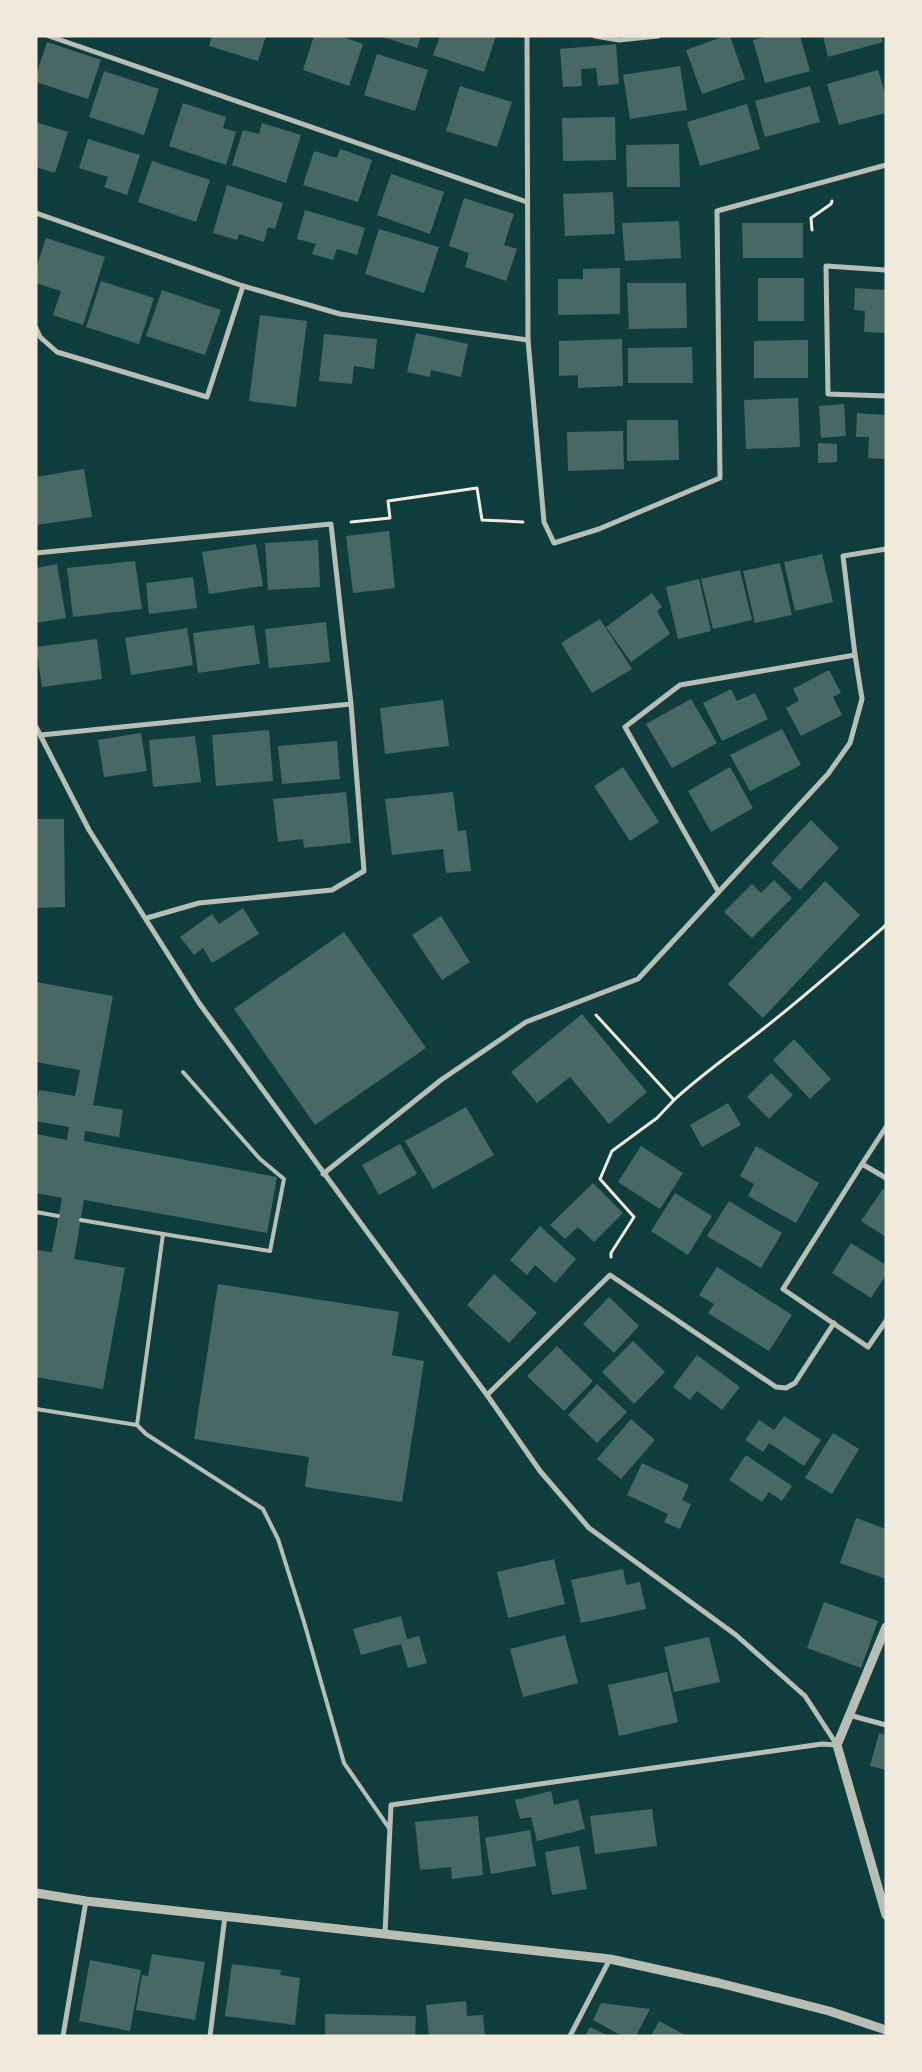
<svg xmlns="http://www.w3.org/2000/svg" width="922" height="2072" font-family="Helvetica,sans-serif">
  <rect width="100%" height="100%" fill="#0f3d3e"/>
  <!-- building -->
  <g fill="#486865">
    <path d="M 212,36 L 266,36 L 258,61 L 209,46 Z"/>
    <path d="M 314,36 L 340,36 L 363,44 L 349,86 L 303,70 Z"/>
    <path d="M 380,36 L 421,36 L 417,48 Z"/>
    <path d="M 440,36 L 496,36 L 484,72 L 433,55 Z"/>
    <path d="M 725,36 L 730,36 L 745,79 L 702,94 L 686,50 Z"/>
    <path d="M 769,36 L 800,36 L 810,71 L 765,83 L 753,40 Z"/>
    <path d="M 823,36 L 881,36 L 883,42 L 828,57 Z"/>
    <path d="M 47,42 L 101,60 L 88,99 L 36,82 L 36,75 Z"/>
    <path d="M 616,44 L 619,84 L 598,86 L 596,68 L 581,69 L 582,86 L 563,87 L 560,49 Z"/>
    <path d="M 377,54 L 428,70 L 415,111 L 364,95 Z"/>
    <path d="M 680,66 L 687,110 L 630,119 L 623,75 Z"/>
    <path d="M 878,70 L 886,96 L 886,113 L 839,125 L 827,84 Z"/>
    <path d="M 104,71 L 159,89 L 144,135 L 89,117 Z"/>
    <path d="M 460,86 L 512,102 L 497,147 L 446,131 Z"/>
    <path d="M 810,86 L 820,122 L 765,137 L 755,101 Z"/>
    <path d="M 183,103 L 226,117 L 223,128 L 236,132 L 226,165 L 169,146 Z"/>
    <path d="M 747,104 L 760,149 L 700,166 L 687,122 Z"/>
    <path d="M 615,117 L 616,160 L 563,161 L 562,118 Z"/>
    <path d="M 36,122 L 68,132 L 55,173 L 36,167 Z"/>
    <path d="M 262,123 L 301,135 L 286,183 L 232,165 L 243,130 L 259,134 Z"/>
    <path d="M 88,139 L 140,155 L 127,195 L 104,187 L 108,177 L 79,168 Z"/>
    <path d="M 679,144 L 680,187 L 627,187 L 626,145 Z"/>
    <path d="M 340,149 L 372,160 L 358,202 L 303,185 L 314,151 L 337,158 Z"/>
    <path d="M 152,161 L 210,180 L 196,222 L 138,202 Z"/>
    <path d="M 391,174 L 444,192 L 430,234 L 377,215 Z"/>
    <path d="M 227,185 L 283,203 L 275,229 L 268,227 L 264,242 L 239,234 L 237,240 L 213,233 Z"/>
    <path d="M 613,192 L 615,234 L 565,236 L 563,194 Z"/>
    <path d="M 464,198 L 514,214 L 504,245 L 517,249 L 506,281 L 465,267 L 469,253 L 449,246 Z"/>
    <path d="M 305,210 L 365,228 L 357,255 L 337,249 L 333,260 L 312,254 L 316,244 L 297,239 Z"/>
    <path d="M 679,221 L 681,258 L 625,261 L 622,223 Z"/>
    <path d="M 742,223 L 803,223 L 803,258 L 743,258 Z"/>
    <path d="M 379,229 L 439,247 L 424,293 L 365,274 Z"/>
    <path d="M 46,238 L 105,257 L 83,325 L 53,315 L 61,291 L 36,283 L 36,269 Z"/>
    <path d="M 620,268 L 620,314 L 558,315 L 558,279 L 583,279 L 583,269 Z"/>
    <rect x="758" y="278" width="46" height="43"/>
    <path d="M 101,281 L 154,298 L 139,344 L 86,327 Z"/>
    <path d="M 627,283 L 686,283 L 687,328 L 629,329 Z"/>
    <path d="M 855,288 L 886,290 L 886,333 L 864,332 L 865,311 L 854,310 Z"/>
    <path d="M 162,290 L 221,310 L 205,355 L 146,336 Z"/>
    <path d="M 260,315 L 307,321 L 296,407 L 249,401 Z"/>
    <path d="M 416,333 L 468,344 L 461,377 L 431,370 L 430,377 L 407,372 Z"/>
    <path d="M 324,334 L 377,339 L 374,369 L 354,366 L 352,384 L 319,381 Z"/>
    <path d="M 622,339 L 623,386 L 578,388 L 578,375 L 559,376 L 559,341 Z"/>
    <path d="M 808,340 L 808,378 L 754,378 L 754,341 Z"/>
    <path d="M 692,347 L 693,383 L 628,383 L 628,348 Z"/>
    <path d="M 798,398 L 800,447 L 746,449 L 744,400 Z"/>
    <path d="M 844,404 L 846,436 L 821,438 L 819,406 Z"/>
    <path d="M 857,413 L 886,415 L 886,459 L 868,458 L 869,437 L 856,437 Z"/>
    <path d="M 627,420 L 678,420 L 679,460 L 627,461 Z"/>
    <path d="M 623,431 L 624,469 L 568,471 L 567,432 Z"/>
    <path d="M 818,443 L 837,444 L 837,462 L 818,463 Z"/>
    <path d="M 84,469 L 92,517 L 36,525 L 36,477 Z"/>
    <path d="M 389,531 L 395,588 L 353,593 L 346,536 Z"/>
    <path d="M 318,540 L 320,587 L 268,590 L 265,543 Z"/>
    <path d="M 256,544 L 263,586 L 209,594 L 202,552 Z"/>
    <path d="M 822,554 L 833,602 L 795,611 L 784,562 Z"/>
    <path d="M 135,561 L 142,609 L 73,617 L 67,568 Z"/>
    <path d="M 780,563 L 792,615 L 755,623 L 743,571 Z"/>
    <path d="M 57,564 L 66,618 L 36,623 L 36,568 Z"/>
    <path d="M 740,570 L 752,620 L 713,629 L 701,579 Z"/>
    <path d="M 193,577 L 197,608 L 149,614 L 146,583 Z"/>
    <path d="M 699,579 L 711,631 L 678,639 L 666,587 Z"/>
    <path d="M 652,593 L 662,607 L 657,611 L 670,634 L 631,662 L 606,627 Z"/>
    <path d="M 600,619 L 632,669 L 592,693 L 561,643 Z"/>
    <path d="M 326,622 L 330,662 L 269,668 L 265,629 Z"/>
    <path d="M 254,625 L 260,664 L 198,673 L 193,633 Z"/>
    <path d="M 187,628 L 193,665 L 131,675 L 125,638 Z"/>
    <path d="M 97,639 L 102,679 L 42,687 L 36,647 Z"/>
    <path d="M 829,670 L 841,693 L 833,697 L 842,715 L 801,736 L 786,708 L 799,701 L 793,689 Z"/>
    <path d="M 731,689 L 737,701 L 755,693 L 768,719 L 722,741 L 703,703 Z"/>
    <path d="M 691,699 L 717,743 L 672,768 L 646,724 Z"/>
    <path d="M 443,700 L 449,746 L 385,754 L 380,708 Z"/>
    <path d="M 782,729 L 801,765 L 750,791 L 730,755 Z"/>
    <path d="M 269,730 L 273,781 L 216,786 L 212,735 Z"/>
    <path d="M 141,733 L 147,771 L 104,777 L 98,740 Z"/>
    <path d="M 195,736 L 201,782 L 153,787 L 149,740 Z"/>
    <path d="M 337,741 L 340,779 L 282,784 L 278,746 Z"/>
    <path d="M 623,767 L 659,822 L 630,841 L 594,786 Z"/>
    <path d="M 730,767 L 753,808 L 711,832 L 688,791 Z"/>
    <path d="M 346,792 L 351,843 L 304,848 L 303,839 L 278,842 L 273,799 Z"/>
    <path d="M 453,792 L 458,831 L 466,830 L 471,871 L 446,873 L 443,849 L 392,855 L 385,799 Z"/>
    <path d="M 36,819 L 64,819 L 65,907 L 36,908 Z"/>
    <path d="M 811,820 L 839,848 L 800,890 L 771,863 Z"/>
    <path d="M 774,880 L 792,898 L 752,938 L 724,912 L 752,884 L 761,893 Z"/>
    <path d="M 825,881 L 860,915 L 763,1018 L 728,984 Z"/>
    <path d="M 243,908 L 259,934 L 212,963 L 203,948 L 194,955 L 180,937 L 212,914 L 219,924 Z"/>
    <path d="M 441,916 L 470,962 L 442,980 L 412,935 Z"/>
    <path d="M 344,932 L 426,1048 L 315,1125 L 234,1009 Z"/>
    <path d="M 36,982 L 113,996 L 93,1105 L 123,1110 L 119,1137 L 85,1131 L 84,1141 L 277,1177 L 267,1233 L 84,1200 L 74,1259 L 125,1268 L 103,1389 L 36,1377 L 36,1250 L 52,1252 L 62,1198 L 36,1193 L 36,1134 L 67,1140 L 69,1127 L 36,1121 L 36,1108 L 39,1090 L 75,1096 L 80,1070 L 36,1062 Z"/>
    <path d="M 582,1014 L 647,1092 L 609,1124 L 570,1077 L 537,1103 L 511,1072 Z"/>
    <path d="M 794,1039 L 831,1079 L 810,1099 L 773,1060 Z"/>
    <path d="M 771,1073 L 793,1095 L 769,1119 L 747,1097 Z"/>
    <path d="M 728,1103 L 741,1125 L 702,1147 L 690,1125 Z"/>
    <path d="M 466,1107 L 494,1155 L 433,1189 L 405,1141 Z"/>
    <path d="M 400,1144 L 417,1174 L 379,1195 L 362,1165 Z"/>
    <path d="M 641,1146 L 683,1173 L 660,1209 L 618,1182 Z"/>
    <path d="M 756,1146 L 819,1183 L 796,1223 L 748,1196 L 754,1184 L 740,1176 Z"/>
    <path d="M 593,1183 L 623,1213 L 594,1242 L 578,1227 L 565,1239 L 550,1225 Z"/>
    <path d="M 883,1189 L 886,1191 L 886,1237 L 861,1221 Z"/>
    <path d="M 675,1193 L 712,1216 L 688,1255 L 651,1231 Z"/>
    <path d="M 729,1201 L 782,1233 L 761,1268 L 707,1236 Z"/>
    <path d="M 540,1226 L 576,1259 L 555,1283 L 535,1265 L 527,1275 L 510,1260 Z"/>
    <path d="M 851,1243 L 886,1265 L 886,1275 L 871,1298 L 832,1273 Z"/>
    <path d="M 717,1267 L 792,1315 L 769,1351 L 708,1313 L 714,1304 L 699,1295 Z"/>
    <path d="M 494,1274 L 537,1313 L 509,1343 L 467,1305 Z"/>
    <path d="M 218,1284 L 399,1312 L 392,1355 L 424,1361 L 402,1502 L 305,1487 L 309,1457 L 194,1439 Z"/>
    <path d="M 609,1297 L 639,1326 L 614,1353 L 583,1324 Z"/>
    <path d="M 633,1341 L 665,1372 L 634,1404 L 602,1372 Z"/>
    <path d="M 557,1346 L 593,1381 L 564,1411 L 527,1376 Z"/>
    <path d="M 697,1355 L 740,1387 L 722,1410 L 697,1391 L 690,1400 L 673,1387 Z"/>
    <path d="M 597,1384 L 627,1412 L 597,1443 L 568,1415 Z"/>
    <path d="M 784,1416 L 821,1440 L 804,1466 L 769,1443 L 763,1452 L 745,1440 L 759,1420 L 774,1430 Z"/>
    <path d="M 631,1419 L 655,1440 L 621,1479 L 597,1459 Z"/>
    <path d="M 833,1433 L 859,1449 L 832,1494 L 805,1478 Z"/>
    <path d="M 746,1455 L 792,1486 L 782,1501 L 769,1492 L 762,1502 L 729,1480 Z"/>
    <path d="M 642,1463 L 689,1485 L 682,1500 L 691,1504 L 680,1529 L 664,1522 L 668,1514 L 627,1495 Z"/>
    <path d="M 856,1518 L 886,1529 L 886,1579 L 840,1563 Z"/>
    <path d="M 554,1559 L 565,1604 L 508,1618 L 497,1572 Z"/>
    <path d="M 623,1569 L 626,1585 L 640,1582 L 646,1609 L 581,1623 L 571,1580 Z"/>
    <path d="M 824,1602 L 878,1621 L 861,1668 L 807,1648 Z"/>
    <path d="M 401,1616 L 407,1639 L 419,1636 L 427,1663 L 408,1668 L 401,1644 L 361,1655 L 353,1629 Z"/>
    <path d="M 565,1635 L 578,1683 L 523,1697 L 510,1649 Z"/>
    <path d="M 709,1637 L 720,1682 L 674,1692 L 664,1647 Z"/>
    <path d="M 667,1672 L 678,1722 L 619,1736 L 608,1685 Z"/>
    <path d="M 879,1733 L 886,1735 L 886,1770 L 870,1766 Z"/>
    <path d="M 551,1791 L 554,1805 L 578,1799 L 585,1829 L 537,1841 L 531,1817 L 520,1819 L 515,1800 Z"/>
    <path d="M 652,1809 L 657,1846 L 595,1854 L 590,1816 Z"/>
    <path d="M 478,1816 L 483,1875 L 452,1879 L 451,1867 L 420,1870 L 415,1822 Z"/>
    <path d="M 530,1830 L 536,1866 L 491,1874 L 485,1838 Z"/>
    <path d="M 579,1846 L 587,1889 L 552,1895 L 545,1852 Z"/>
    <path d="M 152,1954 L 205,1962 L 195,2020 L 136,2010 L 142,1975 L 148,1976 Z"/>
    <path d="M 90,1960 L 141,1970 L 130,2031 L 79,2021 Z"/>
    <path d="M 232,1964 L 281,1970 L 280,1975 L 300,1978 L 295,2025 L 225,2016 Z"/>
    <path d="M 466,2001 L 467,2016 L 483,2015 L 485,2036 L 429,2036 L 426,2005 Z"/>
    <path d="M 601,2003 L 650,2009 L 636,2036 L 622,2036 L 593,2020 Z"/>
    <path d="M 325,2014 L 416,2016 L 415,2036 L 325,2036 Z"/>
    <path d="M 659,2021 L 687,2036 L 651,2036 Z"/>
    <path d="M 590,2027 L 609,2036 L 585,2036 Z"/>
  </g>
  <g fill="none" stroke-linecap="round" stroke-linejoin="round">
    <!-- path -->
    <g stroke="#f1e9da" stroke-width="3">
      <path d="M 812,230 L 811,218 L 831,204 L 832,201"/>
      <path d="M 351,522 L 390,518 L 388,501 L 477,488 L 482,520 L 523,522"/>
      <path d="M 596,1015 L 674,1100 L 657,1118 L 612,1151 L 600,1179 L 634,1217 L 611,1253 L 611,1257"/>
      <path d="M 674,1100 C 702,1074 733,1053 763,1029 C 805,996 846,960 886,925"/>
    </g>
    <!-- service -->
    <g stroke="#b8beb3" stroke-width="4">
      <path d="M 36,1212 L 58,1216"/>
      <path d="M 81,1220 L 163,1234 L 137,1425 L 146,1434 L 263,1509 L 278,1539 L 304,1622 L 344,1763 L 389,1828"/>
      <path d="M 163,1234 L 270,1251 L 284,1179 L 260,1159 L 183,1072"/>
      <path d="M 36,1409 L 137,1425"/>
    </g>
    <!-- minor -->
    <g stroke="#b8beb3" stroke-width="5">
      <path d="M 49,36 L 527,202"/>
      <path d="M 527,36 L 528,340 L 544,522 L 554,543 L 599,529 L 720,478 L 717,211 L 886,165"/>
      <path d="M 595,36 L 619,40 L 658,36"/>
      <path d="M 36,213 L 243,286"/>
      <path d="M 886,270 L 826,266 L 828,394 L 886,396"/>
      <path d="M 36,328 L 40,337 L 57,352 L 207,397 L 243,286 L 340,314 L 528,340"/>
      <path d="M 36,553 L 331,524 L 351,704 L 364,871 L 332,890 L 199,903 L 147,918"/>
      <path d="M 36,727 L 89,830 L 199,1003 L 487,1395 L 540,1471 L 589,1528 L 736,1635 L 805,1696 L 837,1745"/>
      <path d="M 41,735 L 351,704"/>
      <path d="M 718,891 L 625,727 L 680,685 L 855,655"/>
      <path d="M 886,1127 L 862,1164 L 886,1178"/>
      <path d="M 862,1164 L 783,1289 L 868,1347 L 886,1321"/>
      <path d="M 323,1174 L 441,1080 L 526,1022 L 638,979 L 828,774 L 850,743 L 862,699 L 855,655 L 843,556 L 886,549"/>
      <path d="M 487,1395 L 610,1275 L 776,1387 L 786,1388 L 795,1383 L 834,1323"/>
      <path d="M 849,1715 L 886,1725"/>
      <path d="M 385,1933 L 391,1805 L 822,1744 L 837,1745"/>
      <path d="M 63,2036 L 86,1901"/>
      <path d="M 210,2036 L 225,1916"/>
      <path d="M 570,2036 L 610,1959"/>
    </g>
    <!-- tertiary -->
    <g stroke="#b8beb3" stroke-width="9">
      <path d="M 886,1627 L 837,1745 L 886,1915"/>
      <path d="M 36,1893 L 86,1901 L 610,1959 L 719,1983 L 829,2011 L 886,2030"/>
    </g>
  </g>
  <!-- border -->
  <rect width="922" height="2072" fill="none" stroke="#f1e9da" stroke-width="75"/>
</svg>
